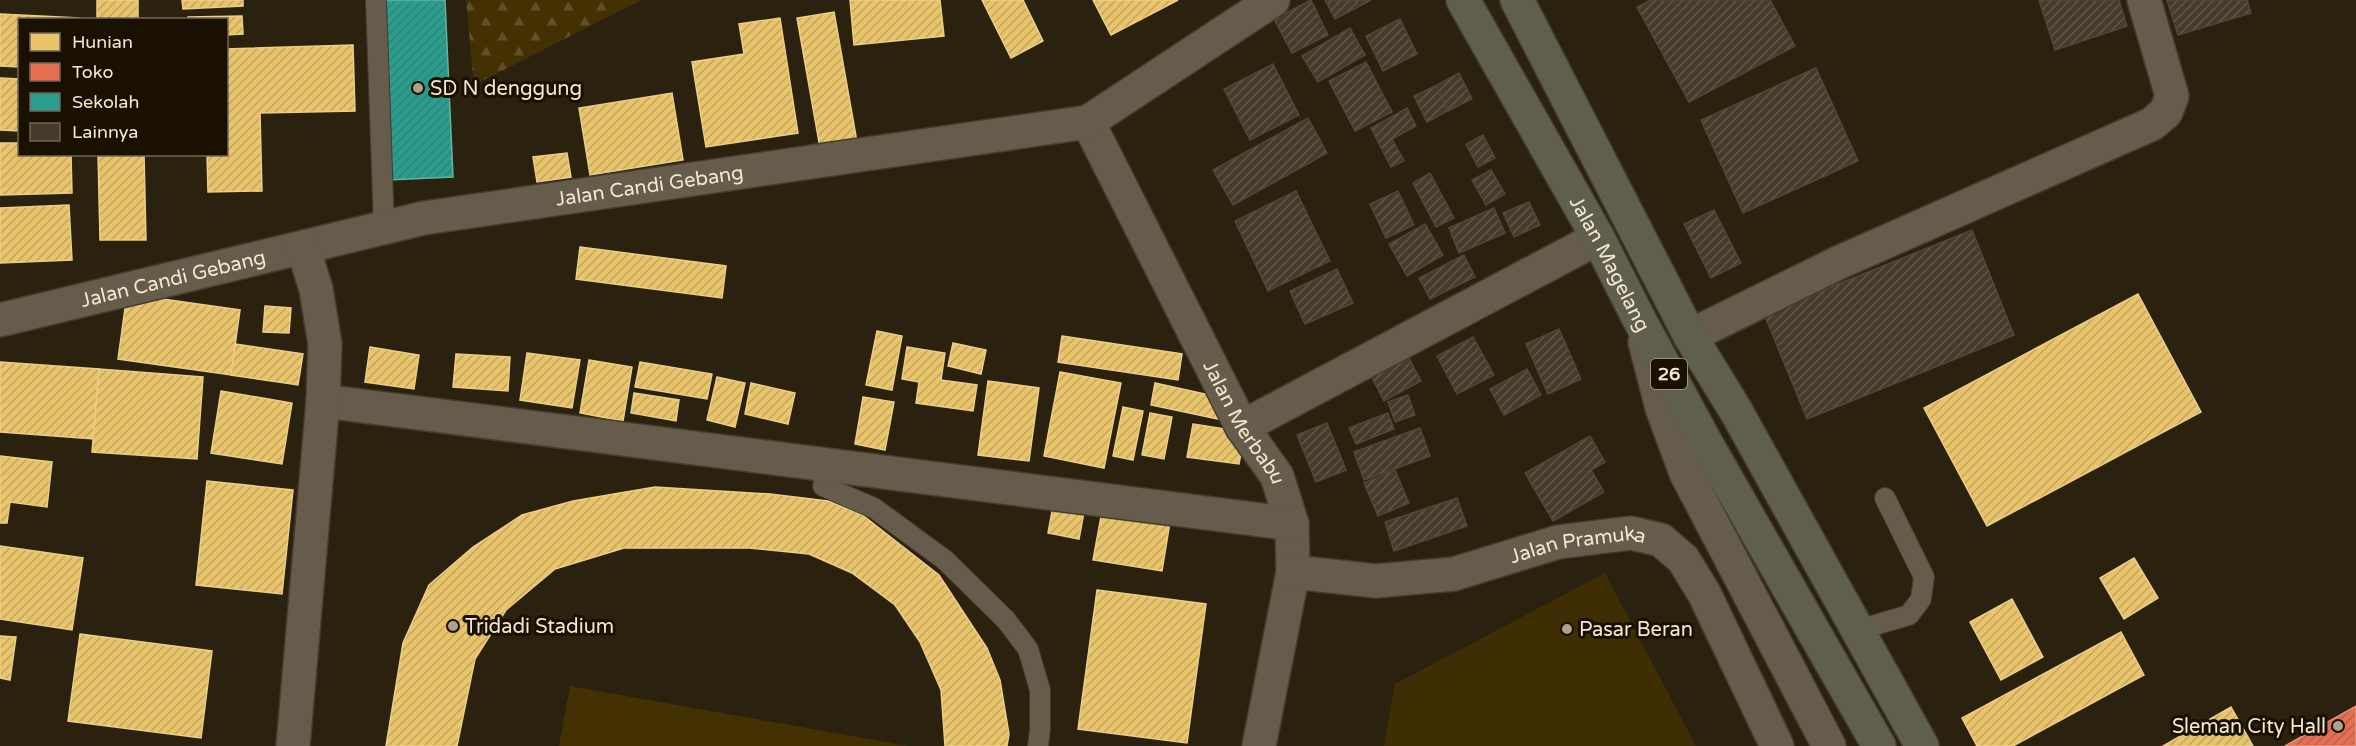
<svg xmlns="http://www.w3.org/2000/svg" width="2356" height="746" font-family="'Varela Round',sans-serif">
  <defs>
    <pattern id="forest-firs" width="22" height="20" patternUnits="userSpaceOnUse" patternTransform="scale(1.5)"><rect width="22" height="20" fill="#443103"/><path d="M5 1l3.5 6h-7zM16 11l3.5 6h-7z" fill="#604f27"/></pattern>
    <pattern id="homes-hatch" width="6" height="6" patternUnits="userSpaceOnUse" patternTransform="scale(1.5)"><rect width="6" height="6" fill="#e9c46a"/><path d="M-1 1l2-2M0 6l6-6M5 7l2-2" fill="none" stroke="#c1a45f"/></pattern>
    <pattern id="shops-hatch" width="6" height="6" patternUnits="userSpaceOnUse" patternTransform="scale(1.5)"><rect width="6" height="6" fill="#e76f51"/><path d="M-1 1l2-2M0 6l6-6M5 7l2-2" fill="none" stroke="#b8624b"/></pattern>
    <pattern id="schools-hatch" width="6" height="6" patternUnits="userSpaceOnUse" patternTransform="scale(1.5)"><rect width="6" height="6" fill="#2a9d8f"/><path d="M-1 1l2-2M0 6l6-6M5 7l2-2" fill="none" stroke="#338377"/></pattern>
    <pattern id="building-hatch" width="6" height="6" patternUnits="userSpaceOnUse" patternTransform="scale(1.5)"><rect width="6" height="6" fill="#453a2b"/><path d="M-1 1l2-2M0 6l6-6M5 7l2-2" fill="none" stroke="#605649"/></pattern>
  </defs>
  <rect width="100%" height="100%" fill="#2a210e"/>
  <!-- built -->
  <path fill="#3f2d04" d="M 1605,573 L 1696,746 L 1384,746 L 1395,684 Z"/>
  <!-- forest -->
  <path fill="url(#forest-firs)" d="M 466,0 L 641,0 L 474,85 Z"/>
  <!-- garden -->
  <path fill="#443103" d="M 570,686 L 908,746 L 559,746 Z"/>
  <!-- homes -->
  <g fill="url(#homes-hatch)" stroke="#ecce88" stroke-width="1.5">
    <path d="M 97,0 L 138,0 L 138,18 L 97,19 Z"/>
    <path d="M 182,0 L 243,0 L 243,6 L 183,9 Z"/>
    <path d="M 850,0 L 940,0 L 944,36 L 854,45 Z"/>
    <path d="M 982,0 L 1023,0 L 1043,41 L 1011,58 Z"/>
    <path d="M 1093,0 L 1178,0 L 1111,35 Z"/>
    <path d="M 834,12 L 857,142 L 820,148 L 797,18 Z"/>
    <path d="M 0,14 L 80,18 L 80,20 L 20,20 L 20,67 L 0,66 Z"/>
    <path d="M 242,16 L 243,34 L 226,35 L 226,20 L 188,20 L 188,17 Z"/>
    <path d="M 780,18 L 798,133 L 706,147 L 692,62 L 744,54 L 739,24 Z"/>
    <path d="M 353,45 L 355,111 L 260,113 L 262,191 L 208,192 L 207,154 L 226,154 L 226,49 Z"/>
    <path d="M 0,78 L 20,79 L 20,131 L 0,130 Z"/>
    <path d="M 672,93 L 683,160 L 590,175 L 579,108 Z"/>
    <path d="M 0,143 L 20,143 L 20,154 L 71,154 L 72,193 L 0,195 Z"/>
    <path d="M 567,153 L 571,177 L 537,182 L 533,157 Z"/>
    <path d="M 98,154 L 144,154 L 146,240 L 100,240 Z"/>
    <path d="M 69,205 L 72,260 L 0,263 L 0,208 Z"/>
    <path d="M 580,247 L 726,266 L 722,298 L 576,279 Z"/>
    <path d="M 127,294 L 240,310 L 231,375 L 118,359 Z"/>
    <path d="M 2138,294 L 2201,412 L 1987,526 L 1924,408 Z"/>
    <path d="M 265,306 L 291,308 L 289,333 L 263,332 Z"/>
    <path d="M 877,331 L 902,336 L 892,390 L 866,385 Z"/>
    <path d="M 1062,336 L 1182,354 L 1178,380 L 1058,362 Z"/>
    <path d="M 953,343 L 986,350 L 981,374 L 948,366 Z"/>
    <path d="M 235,344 L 303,354 L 298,385 L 231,375 Z"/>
    <path d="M 370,347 L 419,355 L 414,389 L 365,382 Z"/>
    <path d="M 907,347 L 945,353 L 941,380 L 977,385 L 973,411 L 916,403 L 919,382 L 902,379 Z"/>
    <path d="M 527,353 L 580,360 L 572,408 L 520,400 Z"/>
    <path d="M 456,354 L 510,357 L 508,391 L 453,387 Z"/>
    <path d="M 589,360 L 632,367 L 623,421 L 580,413 Z"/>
    <path d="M 0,362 L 99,369 L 94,439 L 0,432 Z"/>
    <path d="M 640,362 L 712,374 L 707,399 L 635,387 Z"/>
    <path d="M 99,369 L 203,377 L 197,459 L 92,452 Z"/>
    <path d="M 1060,372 L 1121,383 L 1104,468 L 1044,456 Z"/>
    <path d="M 717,377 L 745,383 L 735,427 L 707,420 Z"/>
    <path d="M 988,381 L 1039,388 L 1029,461 L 978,455 Z"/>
    <path d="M 751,383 L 795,393 L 788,424 L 745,414 Z"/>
    <path d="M 1155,383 L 1228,399 L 1223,420 L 1151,405 Z"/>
    <path d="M 221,391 L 292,403 L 282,464 L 211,453 Z"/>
    <path d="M 634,393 L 679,400 L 676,421 L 631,413 Z"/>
    <path d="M 863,397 L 894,402 L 885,450 L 855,444 Z"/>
    <path d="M 1123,407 L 1143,411 L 1133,460 L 1113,456 Z"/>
    <path d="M 1150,413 L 1172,417 L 1164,459 L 1142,455 Z"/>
    <path d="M 1193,424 L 1245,432 L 1239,464 L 1187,457 Z"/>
    <path d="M 0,456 L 52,462 L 47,507 L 10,502 L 7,523 L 0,523 Z"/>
    <path d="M 207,481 L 293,490 L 282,594 L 196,585 Z"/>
    <path d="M 655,487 L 770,494 L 828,501 L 861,514 L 939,575 L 987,648 L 1000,680 L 1009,734 L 1007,746 L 945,746 L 941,690 L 920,642 L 895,605 L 852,573 L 809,554 L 749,548 L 624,548 L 555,569 L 506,610 L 475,659 L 457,746 L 386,746 L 403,643 L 429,585 L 473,547 L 522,515 L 573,501 Z"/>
    <path d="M 1053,506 L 1084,512 L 1079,539 L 1048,533 Z"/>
    <path d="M 1102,511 L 1170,522 L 1162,571 L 1093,560 Z"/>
    <path d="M 0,546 L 83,558 L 72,630 L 0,619 Z"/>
    <path d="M 2134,558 L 2158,598 L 2124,619 L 2100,578 Z"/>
    <path d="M 1097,590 L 1206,604 L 1187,743 L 1078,729 Z"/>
    <path d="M 2012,599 L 2043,657 L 2001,680 L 1970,622 Z"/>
    <path d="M 2121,632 L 2144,675 L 2013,746 L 1977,746 L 1962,718 Z"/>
    <path d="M 80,634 L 212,651 L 201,738 L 68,721 Z"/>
    <path d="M 0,636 L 16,637 L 10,680 L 0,678 Z"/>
    <path d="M 2231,707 L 2253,746 L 2163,746 Z"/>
  </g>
  <!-- shops -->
  <path fill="url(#shops-hatch)" stroke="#eb9377" stroke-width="1.5" d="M 2356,706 L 2356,746 L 2285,746 Z"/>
  <!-- schools -->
  <path fill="url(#schools-hatch)" stroke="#67b3a2" stroke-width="1.5" d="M 384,0 L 445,0 L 453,177 L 388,180 Z"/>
  <!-- building -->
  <g fill="url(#building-hatch)" stroke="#524636" stroke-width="1.5">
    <path d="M 1311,0 L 1328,35 L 1292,53 L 1274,19 Z"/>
    <path d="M 1325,0 L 1371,0 L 1335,19 Z"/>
    <path d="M 1651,0 L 1770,0 L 1795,46 L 1689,102 L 1637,7 Z"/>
    <path d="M 2039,0 L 2119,0 L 2127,26 L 2055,50 Z"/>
    <path d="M 2167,0 L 2247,0 L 2251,13 L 2178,35 Z"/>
    <path d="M 1400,19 L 1417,54 L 1383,71 L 1366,36 Z"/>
    <path d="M 1350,28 L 1365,55 L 1318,82 L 1302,56 Z"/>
    <path d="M 1366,62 L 1392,112 L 1355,131 L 1329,81 Z"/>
    <path d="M 1273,64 L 1299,115 L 1250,140 L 1224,89 Z"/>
    <path d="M 1816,68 L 1858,161 L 1743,213 L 1701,120 Z"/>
    <path d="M 1459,73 L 1472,99 L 1448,111 L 1435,86 Z"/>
    <path d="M 1435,86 L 1448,111 L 1427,122 L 1414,96 Z"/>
    <path d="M 1407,108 L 1416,126 L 1392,139 L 1404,161 L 1391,167 L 1371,128 Z"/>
    <path d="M 1308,118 L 1327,153 L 1233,205 L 1213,170 Z"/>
    <path d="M 1483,135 L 1495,158 L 1478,167 L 1466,144 Z"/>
    <path d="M 1491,170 L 1505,194 L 1486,205 L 1472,180 Z"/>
    <path d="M 1430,173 L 1454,218 L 1436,227 L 1413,183 Z"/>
    <path d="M 1296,191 L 1330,261 L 1268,291 L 1235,221 Z"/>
    <path d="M 1398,191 L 1414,225 L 1386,238 L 1370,204 Z"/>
    <path d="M 1529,202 L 1540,225 L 1514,237 L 1503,213 Z"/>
    <path d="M 1494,208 L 1505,233 L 1459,253 L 1449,228 Z"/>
    <path d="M 1714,210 L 1741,263 L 1711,278 L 1684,224 Z"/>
    <path d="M 1425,224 L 1443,255 L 1407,276 L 1389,244 Z"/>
    <path d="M 1972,230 L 2014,335 L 1807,419 L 1764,314 Z"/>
    <path d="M 1464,255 L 1475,277 L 1430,299 L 1419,278 Z"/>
    <path d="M 1337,269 L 1353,303 L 1305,324 L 1290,291 Z"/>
    <path d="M 1559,329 L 1581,379 L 1548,394 L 1526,344 Z"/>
    <path d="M 1473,337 L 1494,375 L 1457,394 L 1437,356 Z"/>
    <path d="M 1404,349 L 1421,381 L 1384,401 L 1367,368 Z"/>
    <path d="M 1527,369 L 1541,395 L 1504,415 L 1490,389 Z"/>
    <path d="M 1408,395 L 1415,415 L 1395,422 L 1388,402 Z"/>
    <path d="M 1388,413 L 1394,429 L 1356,444 L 1349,428 Z"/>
    <path d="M 1327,423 L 1346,470 L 1316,482 L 1297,435 Z"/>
    <path d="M 1420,428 L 1430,456 L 1364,480 L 1354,452 Z"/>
    <path d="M 1590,436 L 1605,462 L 1591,470 L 1604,492 L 1553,521 L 1525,473 Z"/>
    <path d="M 1395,470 L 1409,503 L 1378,516 L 1364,483 Z"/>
    <path d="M 1457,498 L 1467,526 L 1394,551 L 1385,522 Z"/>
  </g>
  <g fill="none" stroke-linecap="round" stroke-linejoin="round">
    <!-- lane casing -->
    <g stroke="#443c2e" stroke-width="22">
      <g id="lane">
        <path d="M 376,0 L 384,228"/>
        <path d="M 827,464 L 823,486 L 874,508 L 945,560 L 1006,620 L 1028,649 L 1040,690 L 1040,730 L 1038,746"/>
        <path d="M 1858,630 L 1909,615 L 1921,599 L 1924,577 L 1885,498"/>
      </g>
    </g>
    <!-- street casing -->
    <g stroke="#443c2e" stroke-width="36">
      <g id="street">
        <path id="s1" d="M 1088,122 L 1242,427 L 1277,476 L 1292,524 L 1293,572 L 1259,746"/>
        <path id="s2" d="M 0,320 L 424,218 L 1088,122 L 1273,0"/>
        <path d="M 1690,336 L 1840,262 L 2152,124 L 2166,112 L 2172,96 L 2144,0"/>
        <path d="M 1645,342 L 1662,408 L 1686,473 L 1829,746"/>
        <path d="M 323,401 L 1292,524"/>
        <path d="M 1242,427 L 1598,238"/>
        <path id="s3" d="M 1293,572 L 1376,581 L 1454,574 L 1558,542 L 1631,533 L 1661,540 L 1683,559 L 1704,593 L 1777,746"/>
        <path d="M 293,746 L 323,401 L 325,344 L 316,289 L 303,248"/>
      </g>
    </g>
    <!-- highway casing -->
    <g stroke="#443c2e" stroke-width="36">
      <g id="highway">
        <path id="s4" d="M 1463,0 L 1598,238 L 1638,317 L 1706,443 L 1879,746"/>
        <path d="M 1517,0 L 1690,336 L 1736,411 L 1922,746"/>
      </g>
    </g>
    <!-- lane -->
    <use href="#lane" stroke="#655c4c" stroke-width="20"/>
    <!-- street -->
    <use href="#street" stroke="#655c4c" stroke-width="33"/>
    <!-- highway -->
    <use href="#highway" stroke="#605f4d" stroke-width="33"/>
  </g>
  <!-- markers -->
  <g fill="#ada28b" stroke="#191001" stroke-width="2">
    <circle cx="418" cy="88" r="6"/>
    <circle cx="453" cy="626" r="6"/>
    <circle cx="1567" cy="629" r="6"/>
    <circle cx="2338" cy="726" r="6"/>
  </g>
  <g text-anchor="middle" stroke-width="6" stroke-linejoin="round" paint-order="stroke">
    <!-- shield labels -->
    <rect fill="#191001" stroke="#b2a691" stroke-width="1.5" x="1651" y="359" width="36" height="30" rx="4.5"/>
    <g font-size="18" font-weight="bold" fill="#f4e7cf">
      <text x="1669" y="380">26</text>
    </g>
    <!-- poi labels -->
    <g font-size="20" fill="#f4e7cf" stroke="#191001" text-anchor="start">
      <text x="430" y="95">SD N denggung</text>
      <text x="465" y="633">Tridadi Stadium</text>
      <text x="1579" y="636">Pasar Beran</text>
      <text x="2326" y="733" text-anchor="end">Sleman City Hall</text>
    </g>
    <!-- street labels -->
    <g font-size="20" fill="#f4e7cf" stroke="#191001">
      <text dy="7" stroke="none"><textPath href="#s2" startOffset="664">Jalan Candi Gebang</textPath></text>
      <text dy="7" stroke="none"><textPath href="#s4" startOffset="302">Jalan Magelang</textPath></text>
      <text dy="7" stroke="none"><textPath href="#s2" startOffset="178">Jalan Candi Gebang</textPath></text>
      <text dy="7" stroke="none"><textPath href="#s1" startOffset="339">Jalan Merbabu</textPath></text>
      <text dy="7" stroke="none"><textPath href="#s3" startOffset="290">Jalan Pramuka</textPath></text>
    </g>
  </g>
  <!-- legend -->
  <rect x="18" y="18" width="210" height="138" fill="#191001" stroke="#716653" stroke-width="1.5"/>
  <rect x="30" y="33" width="30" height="18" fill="#e9c46a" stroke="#716653" stroke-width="1.5"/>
  <text x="72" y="48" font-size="18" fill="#f4e7cf">Hunian</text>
  <rect x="30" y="63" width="30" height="18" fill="#e76f51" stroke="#716653" stroke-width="1.5"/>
  <text x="72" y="78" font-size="18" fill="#f4e7cf">Toko</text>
  <rect x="30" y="93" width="30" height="18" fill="#2a9d8f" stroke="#716653" stroke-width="1.5"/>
  <text x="72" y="108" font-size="18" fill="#f4e7cf">Sekolah</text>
  <rect x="30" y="123" width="30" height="18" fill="#453a2b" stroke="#716653" stroke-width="1.5"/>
  <text x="72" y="138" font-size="18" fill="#f4e7cf">Lainnya</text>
</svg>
